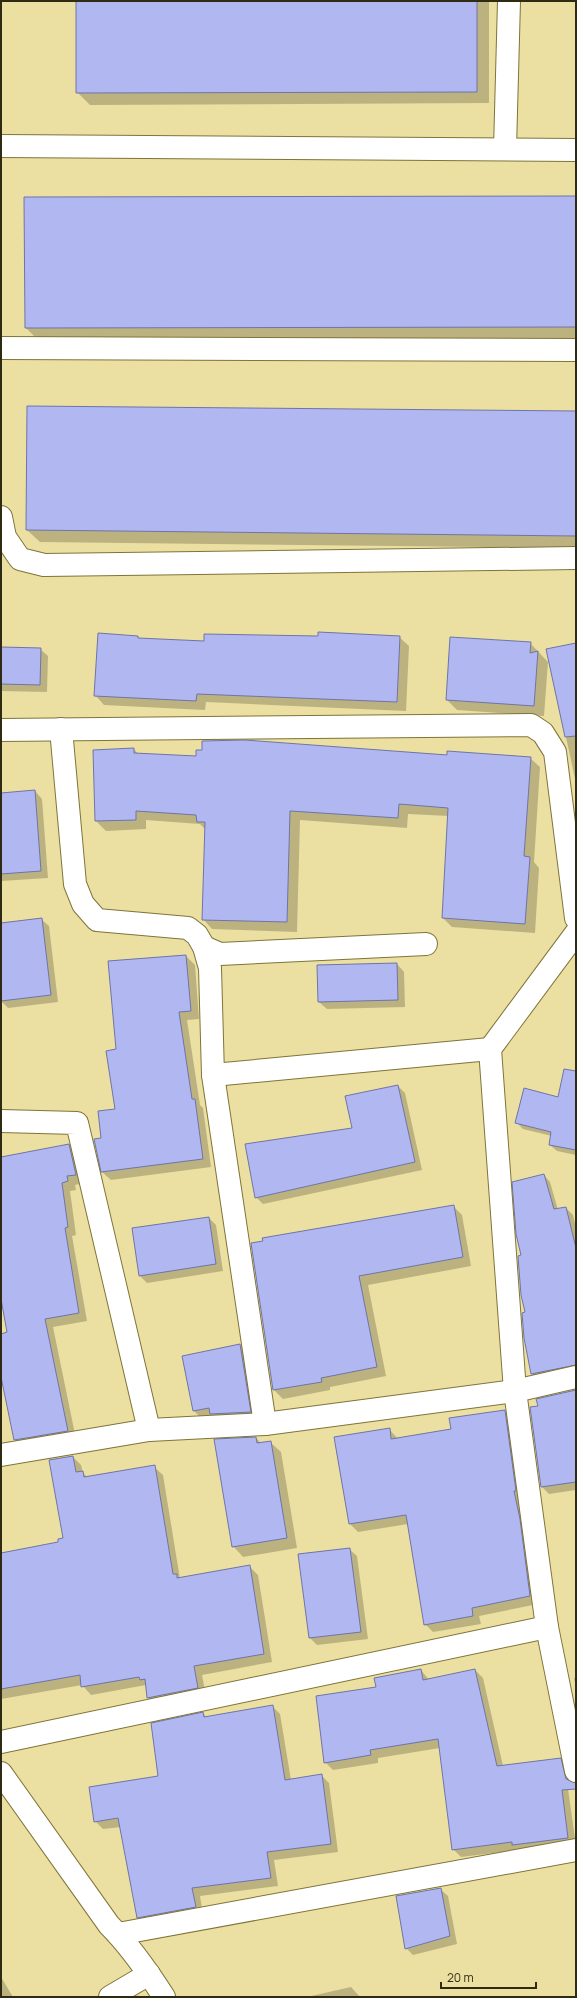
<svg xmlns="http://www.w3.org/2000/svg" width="577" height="1998" font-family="Manrope,sans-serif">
  <rect width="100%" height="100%" fill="#ebdfa1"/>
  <!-- shadow -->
  <g fill="#0003">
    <path d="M 77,1 L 489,1 L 489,103 L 90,105 L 77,92 Z"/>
    <path d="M 576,197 L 576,339 L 38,340 L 26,328 Z"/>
    <path d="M 28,407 L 576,412 L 576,548 L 40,542 L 27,530 Z"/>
    <path d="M 138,637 L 140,639 L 205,642 L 399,637 L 409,646 L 406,711 L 206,702 L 205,710 L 104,705 L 95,695 Z"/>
    <path d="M 530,643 L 548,662 L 544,716 L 457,710 L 447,700 Z"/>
    <path d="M 576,644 L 576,783 L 550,664 Z"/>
    <path d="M 1,648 L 40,649 L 48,656 L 47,692 L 1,691 Z"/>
    <path d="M 134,749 L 138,754 L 197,758 L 448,756 L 530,758 L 540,767 L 534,862 L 539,868 L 535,933 L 452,927 L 443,918 L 449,816 L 408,814 L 407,828 L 300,820 L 297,932 L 212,929 L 203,919 L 205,829 L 200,824 L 146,820 L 146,829 L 106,831 L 96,821 Z"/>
    <path d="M 35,791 L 42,799 L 48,878 L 1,881 L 1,794 Z"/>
    <path d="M 41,919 L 49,926 L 58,1002 L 8,1008 L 1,1001 L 1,924 Z"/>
    <path d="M 186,956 L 195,965 L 199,1019 L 187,1020 L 200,1105 L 203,1108 L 211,1167 L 111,1180 L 102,1172 L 102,1138 L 116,1110 L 117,1050 Z"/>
    <path d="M 397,964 L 404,972 L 405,1007 L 327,1009 L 319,1002 Z"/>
    <path d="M 398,1086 L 405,1093 L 422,1170 L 263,1204 L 256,1197 L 353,1128 Z"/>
    <path d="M 576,1090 L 576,1155 L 557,1151 L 550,1145 L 552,1136 L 523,1129 L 516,1122 Z"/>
    <path d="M 69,1145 L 77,1153 L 84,1183 L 75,1185 L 76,1190 L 70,1191 L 76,1235 L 72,1236 L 87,1321 L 53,1327 L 76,1439 L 24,1448 L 15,1440 L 1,1372 L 1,1335 L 8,1333 L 1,1293 L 1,1158 Z"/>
    <path d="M 544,1175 L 550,1182 L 558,1210 L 566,1208 L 573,1215 L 576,1228 L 576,1372 L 539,1381 L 532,1374 L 525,1338 L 526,1313 L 522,1256 Z"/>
    <path d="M 453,1206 L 462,1215 L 471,1266 L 368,1285 L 386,1376 L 330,1387 L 330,1390 L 283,1399 L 274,1390 L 252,1244 Z"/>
    <path d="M 209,1218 L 216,1225 L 223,1271 L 147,1283 L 140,1276 Z"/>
    <path d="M 240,1345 L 247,1353 L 257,1419 L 201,1418 L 194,1411 L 183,1357 Z"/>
    <path d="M 576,1391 L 576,1490 L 549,1494 L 542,1487 Z"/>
    <path d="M 505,1411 L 513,1419 L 538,1604 L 479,1616 L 481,1624 L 433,1632 L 425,1624 L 408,1524 L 358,1532 L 350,1524 L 389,1429 L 398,1439 L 452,1429 Z"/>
    <path d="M 256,1438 L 261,1443 L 270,1442 L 281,1452 L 297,1548 L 243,1557 L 233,1546 Z"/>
    <path d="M 73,1457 L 81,1465 L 83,1473 L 88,1478 L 154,1467 L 163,1475 L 180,1579 L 250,1567 L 258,1575 L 272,1662 L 202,1675 L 206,1696 L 157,1706 L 148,1698 L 146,1685 L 91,1695 L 82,1685 L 1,1699 L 1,1554 L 59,1543 L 64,1539 Z"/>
    <path d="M 349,1549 L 357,1556 L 368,1639 L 317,1645 L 310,1638 Z"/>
    <path d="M 421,1670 L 429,1680 L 475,1670 L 483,1678 L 503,1766 L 557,1759 L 565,1767 L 576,1846 L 518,1850 L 461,1857 L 453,1849 L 440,1748 L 378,1758 L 378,1763 L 333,1770 L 325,1762 L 377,1688 Z"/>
    <path d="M 574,1678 L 576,1678 L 576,1688 Z"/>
    <path d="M 272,1706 L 280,1714 L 291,1780 L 321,1775 L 329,1783 L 338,1852 L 274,1860 L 278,1886 L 200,1896 L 203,1915 L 146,1925 L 138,1917 L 121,1827 L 103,1829 L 95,1821 L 159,1777 L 203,1713 L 207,1718 Z"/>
    <path d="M 440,1889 L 448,1896 L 457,1944 L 413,1955 L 406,1948 Z"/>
    <path d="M 1,1977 L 13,1997 L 1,1997 Z"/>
    <path d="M 351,1987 L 360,1997 L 307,1997 Z"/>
  </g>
  <!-- building -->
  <g fill="#b1b8f1" stroke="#6e74a8">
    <path d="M 76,1 L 477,1 L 477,92 L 76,93 Z"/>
    <path d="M 576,196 L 576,327 L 25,328 L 24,197 Z"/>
    <path d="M 27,406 L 576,411 L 576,536 L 26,530 Z"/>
    <path d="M 318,632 L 400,636 L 397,702 L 197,694 L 196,701 L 94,696 L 98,633 L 138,636 L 138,638 L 204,641 L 204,634 L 318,636 Z"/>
    <path d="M 450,637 L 531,642 L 530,653 L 538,651 L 534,706 L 446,700 Z"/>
    <path d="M 576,643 L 576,736 L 565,737 L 546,649 Z"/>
    <path d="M 1,647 L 41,648 L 40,685 L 1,684 Z"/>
    <path d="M 245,740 L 447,755 L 447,751 L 531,757 L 524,856 L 530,857 L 525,924 L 442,918 L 448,808 L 399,804 L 398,818 L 290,811 L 287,922 L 202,920 L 205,822 L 197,822 L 196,815 L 136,811 L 136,820 L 95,821 L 93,750 L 134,748 L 134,753 L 196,756 L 196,750 L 202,750 L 202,741 Z"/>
    <path d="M 35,790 L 41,871 L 1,874 L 1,793 Z"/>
    <path d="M 42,918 L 51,995 L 1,1001 L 1,923 Z"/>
    <path d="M 186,955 L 191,1011 L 179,1012 L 192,1099 L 195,1099 L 203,1159 L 101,1172 L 94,1139 L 101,1138 L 98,1111 L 115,1109 L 106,1051 L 116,1049 L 108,961 Z"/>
    <path d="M 397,963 L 398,1000 L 318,1002 L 317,965 Z"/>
    <path d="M 564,1069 L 576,1071 L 576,1150 L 549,1145 L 551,1132 L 515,1123 L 524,1088 L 558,1097 Z"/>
    <path d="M 398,1085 L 415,1162 L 255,1198 L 245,1144 L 352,1128 L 345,1096 Z"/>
    <path d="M 69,1144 L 76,1175 L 67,1176 L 68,1181 L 62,1183 L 68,1227 L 65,1228 L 79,1313 L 45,1319 L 68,1431 L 14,1440 L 1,1377 L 1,1334 L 7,1332 L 1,1299 L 1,1157 Z"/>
    <path d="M 544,1174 L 554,1209 L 566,1207 L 576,1248 L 576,1365 L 531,1374 L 524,1338 L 522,1313 L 525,1312 L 521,1295 L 518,1256 L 521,1255 L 516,1234 L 512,1182 Z"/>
    <path d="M 454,1205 L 463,1257 L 359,1276 L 377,1367 L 321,1378 L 322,1382 L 273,1390 L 251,1243 L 263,1241 L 262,1238 Z"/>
    <path d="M 209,1217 L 216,1264 L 139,1276 L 132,1228 Z"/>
    <path d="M 240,1344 L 251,1412 L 210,1414 L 209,1408 L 193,1411 L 182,1356 Z"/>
    <path d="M 576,1390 L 576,1482 L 541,1487 L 530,1407 L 538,1406 L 536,1399 Z"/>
    <path d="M 505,1410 L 516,1491 L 514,1491 L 520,1519 L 530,1596 L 472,1608 L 473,1616 L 424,1625 L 406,1515 L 349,1524 L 334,1437 L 390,1428 L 391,1439 L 451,1429 L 449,1418 Z"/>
    <path d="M 256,1437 L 257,1443 L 271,1441 L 287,1538 L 232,1547 L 214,1439 Z"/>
    <path d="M 73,1456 L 76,1472 L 83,1471 L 84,1477 L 155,1465 L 173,1574 L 177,1574 L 177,1578 L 250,1565 L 264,1654 L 194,1666 L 198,1688 L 147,1698 L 145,1679 L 140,1680 L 139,1677 L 81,1687 L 80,1675 L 1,1689 L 1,1553 L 58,1542 L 58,1539 L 63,1538 L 49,1460 Z"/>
    <path d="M 350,1548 L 361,1632 L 309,1638 L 298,1554 Z"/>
    <path d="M 421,1669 L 423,1680 L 475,1669 L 497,1766 L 561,1758 L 566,1779 L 576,1783 L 576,1789 L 562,1790 L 568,1838 L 512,1845 L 512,1842 L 452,1850 L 438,1739 L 370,1750 L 371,1755 L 324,1763 L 316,1696 L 376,1687 L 374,1678 Z"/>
    <path d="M 273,1705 L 285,1780 L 322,1774 L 331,1844 L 267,1852 L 271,1878 L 192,1888 L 196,1907 L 137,1918 L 118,1818 L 94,1822 L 89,1787 L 158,1776 L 151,1723 L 203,1712 L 204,1717 Z"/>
    <path d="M 441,1888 L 450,1936 L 405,1949 L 396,1896 Z"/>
  </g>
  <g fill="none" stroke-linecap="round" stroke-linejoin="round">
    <!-- minor casing -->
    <g stroke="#7f7439" stroke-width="24">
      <g id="minor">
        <path d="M 1,146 L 576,150"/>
        <path d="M 505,149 L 509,1"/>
        <path d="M 1,348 L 576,350"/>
        <path d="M 1,517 L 5,537 L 20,559 L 44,565 L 576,558"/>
        <path d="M 61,729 L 75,884 L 83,904 L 97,920 L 188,928 L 197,935 L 204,947 L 210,968 L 213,1075 L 265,1424"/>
        <path d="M 1,730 L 531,725 L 543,733 L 555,752 L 576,918"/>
        <path d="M 576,933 L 490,1049 L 515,1391 L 547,1627 L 576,1771"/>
        <path d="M 204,947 L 220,954 L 426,944"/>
        <path d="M 213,1075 L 490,1049"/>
        <path d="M 1,1121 L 77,1123 L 149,1430"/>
        <path d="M 1,1455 L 149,1430 L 265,1424 L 515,1391 L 576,1377"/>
        <path d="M 1,1742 L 547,1627"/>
        <path d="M 1,1773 L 109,1925 C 130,1946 148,1972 164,1997"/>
        <path d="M 118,1934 L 576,1850"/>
        <path d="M 110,1997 L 149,1974"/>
      </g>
    </g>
    <!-- minor -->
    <use href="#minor" stroke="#fff" stroke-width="22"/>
  </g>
  <!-- border -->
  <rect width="577" height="1998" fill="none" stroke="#2f2b12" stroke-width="4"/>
  <!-- scale -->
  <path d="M441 1982v6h95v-6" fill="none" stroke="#2f2b12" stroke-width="2"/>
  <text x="447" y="1982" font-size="12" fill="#2f2b12" stroke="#ebdfa1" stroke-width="3" paint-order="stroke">20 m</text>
</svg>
